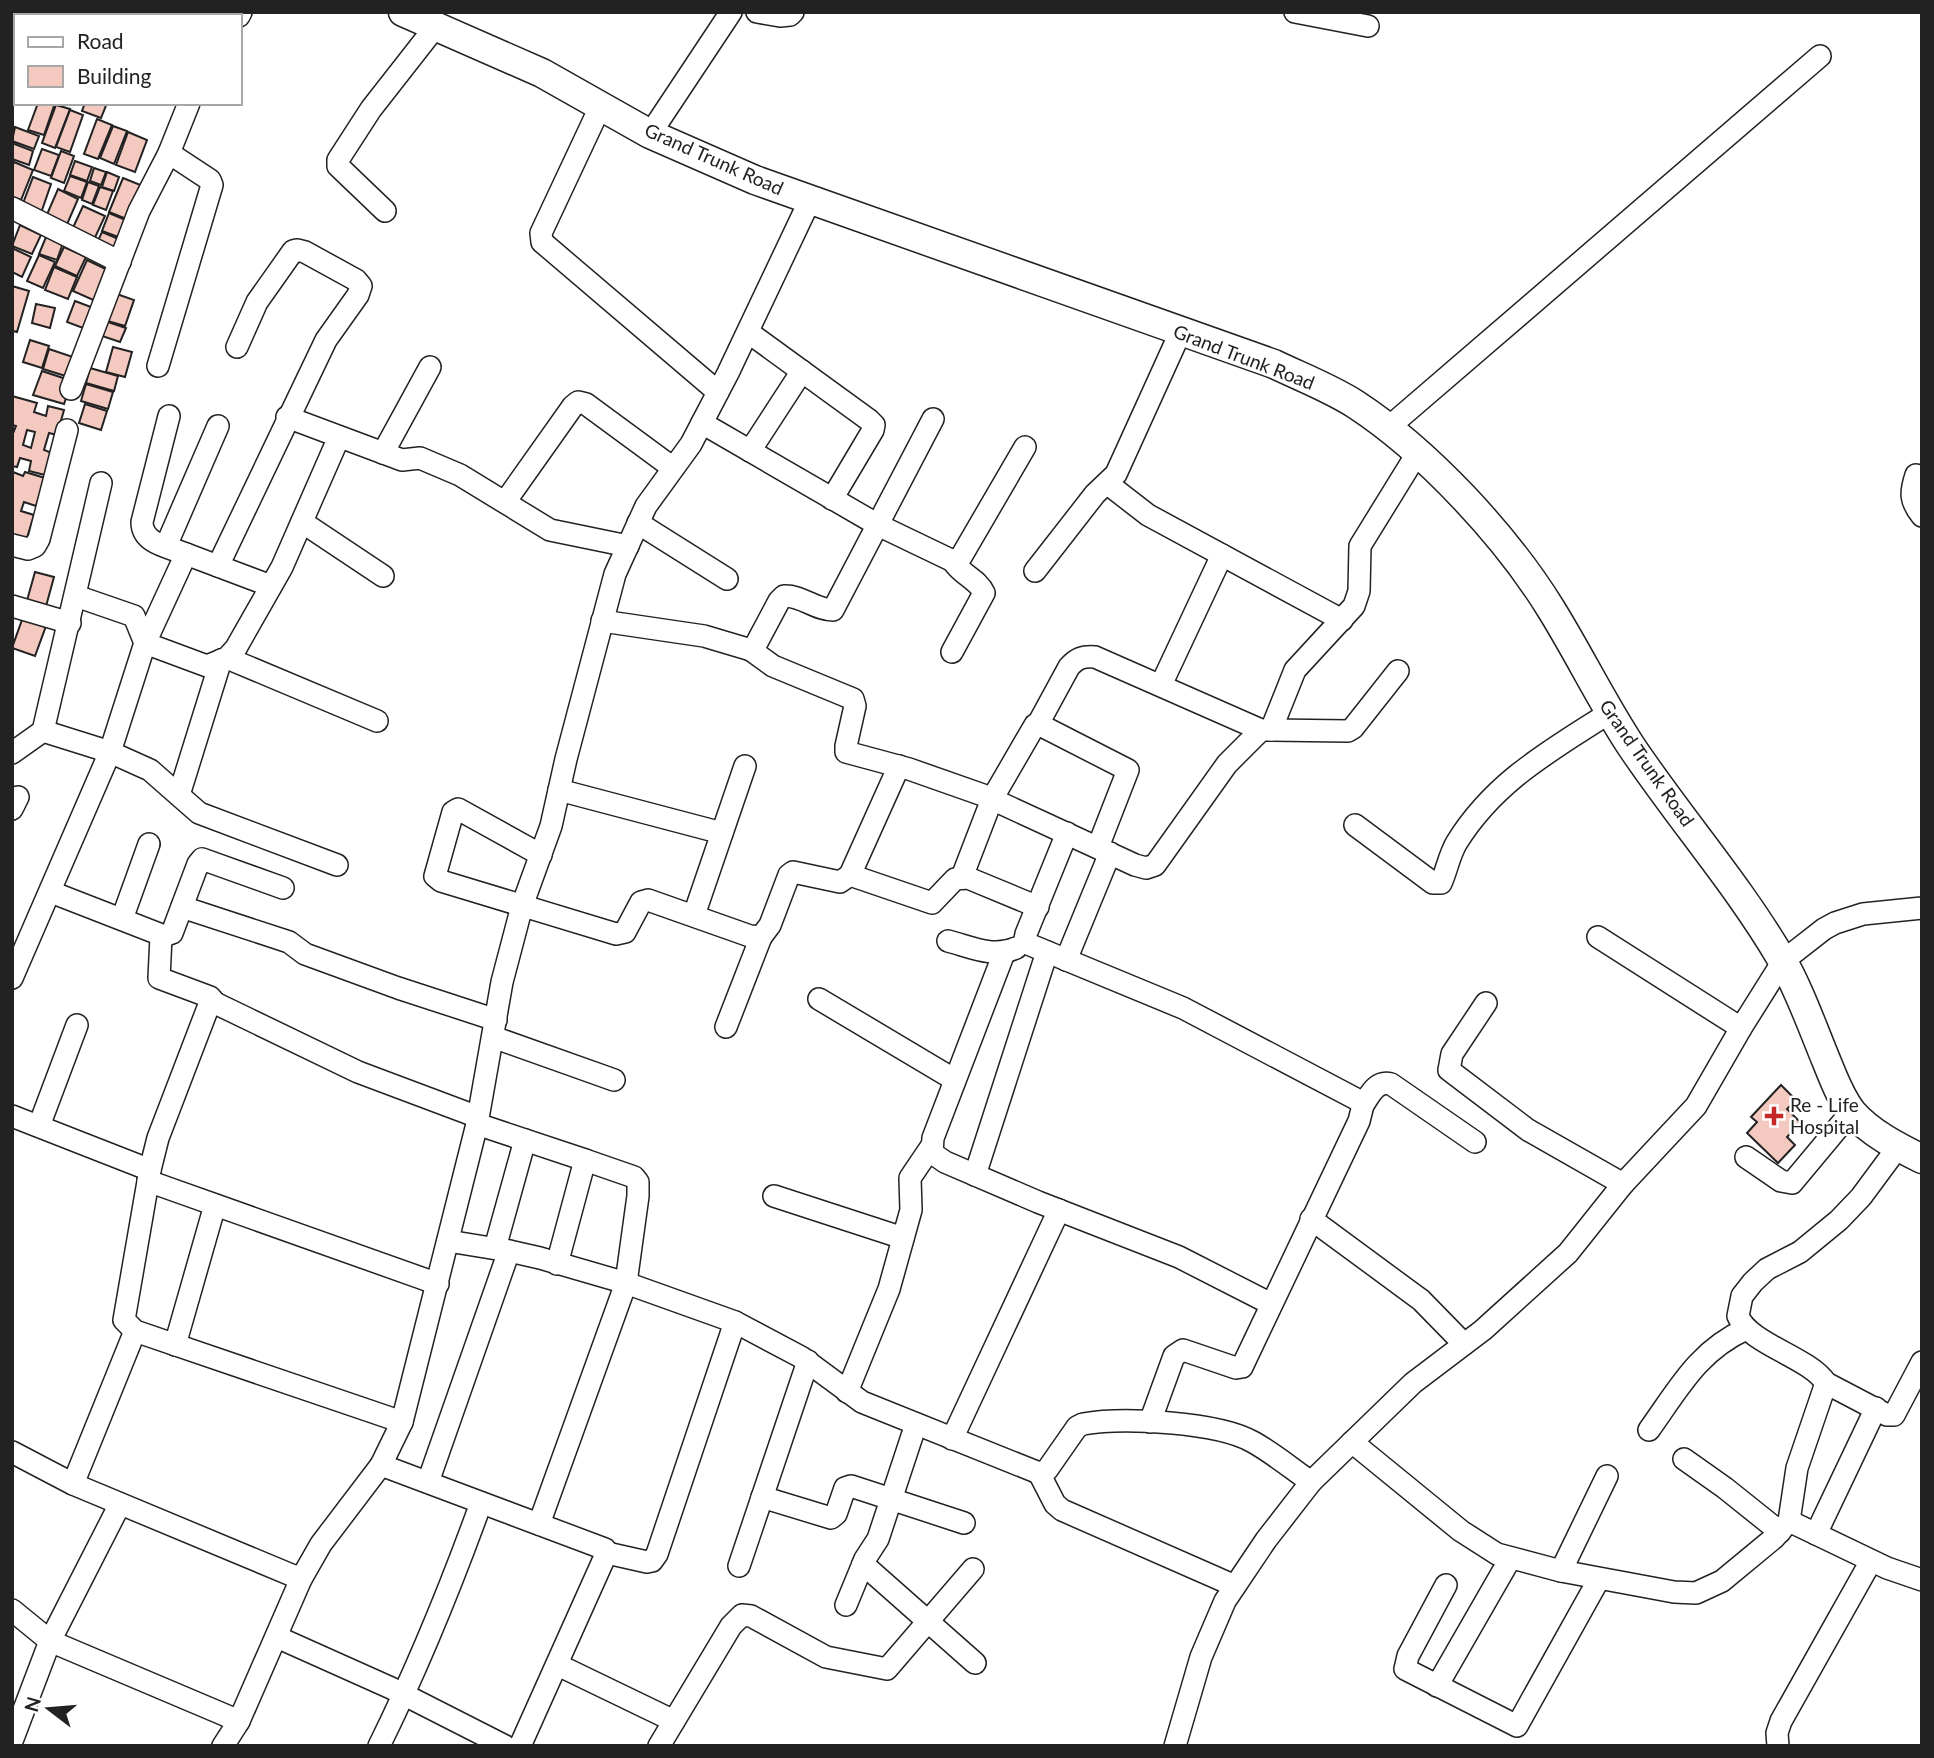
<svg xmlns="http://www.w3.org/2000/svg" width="1934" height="1758" font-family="Lato,sans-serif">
  <rect width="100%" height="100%" fill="#fff"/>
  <!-- building -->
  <g fill="#f3c9c0" stroke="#222" stroke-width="2" fill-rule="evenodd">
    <path d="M 179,12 L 227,12 L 225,16 L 177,16 Z"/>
    <path d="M 38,103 L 55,103 L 44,135 L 28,130 Z"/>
    <path d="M 85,103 L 107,103 L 101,118 L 82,111 Z"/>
    <path d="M 56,105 L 70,109 L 55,148 L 42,143 Z"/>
    <path d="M 70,110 L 83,115 L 70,152 L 56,147 Z"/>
    <path d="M 97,119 L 112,125 L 98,159 L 84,154 Z"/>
    <path d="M 113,126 L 127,131 L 114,164 L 100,158 Z"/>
    <path d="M 15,127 L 39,136 L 34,149 L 12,141 Z"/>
    <path d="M 128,132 L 147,140 L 135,172 L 116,165 Z"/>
    <path d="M 12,143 L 33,151 L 29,165 L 12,159 Z"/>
    <path d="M 42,149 L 59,155 L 51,176 L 34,170 Z"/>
    <path d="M 61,151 L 74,156 L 64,183 L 51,178 Z"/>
    <path d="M 75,161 L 92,167 L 87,181 L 70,175 Z"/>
    <path d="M 14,162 L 33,170 L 21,200 L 12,197 L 12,168 Z"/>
    <path d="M 94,168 L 106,172 L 101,185 L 90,181 Z"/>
    <path d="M 107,172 L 119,177 L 114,191 L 102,187 Z"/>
    <path d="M 70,176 L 87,182 L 81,198 L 64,191 Z"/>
    <path d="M 33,177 L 51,184 L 41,213 L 22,206 Z"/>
    <path d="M 123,178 L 143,186 L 129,220 L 109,212 Z"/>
    <path d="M 88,182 L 99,186 L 92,204 L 82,200 Z"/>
    <path d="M 100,187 L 113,191 L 106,210 L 93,205 Z"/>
    <path d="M 58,189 L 78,199 L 65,229 L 45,219 Z"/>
    <path d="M 83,206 L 105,216 L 92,244 L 70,234 Z"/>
    <path d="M 109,213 L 128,221 L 121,238 L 102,231 Z"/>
    <path d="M 20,225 L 41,235 L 32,254 L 12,246 Z"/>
    <path d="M 102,232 L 121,240 L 115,254 L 96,245 Z"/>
    <path d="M 46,237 L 63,243 L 57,260 L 39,254 Z"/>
    <path d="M 64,247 L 86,257 L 77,276 L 55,266 Z"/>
    <path d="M 12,248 L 31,257 L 22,277 L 12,272 Z"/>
    <path d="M 39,255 L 55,262 L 43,288 L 27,281 Z"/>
    <path d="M 87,260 L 114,273 L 100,303 L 73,291 Z"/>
    <path d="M 54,267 L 77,277 L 68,299 L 45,290 Z"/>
    <path d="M 12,286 L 29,291 L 17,332 L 13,331 L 12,333 Z"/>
    <path d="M 114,293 L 134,300 L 125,326 L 104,320 Z"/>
    <path d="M 75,301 L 99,310 L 91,331 L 67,322 Z"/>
    <path d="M 36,304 L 55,308 L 50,328 L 32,323 Z"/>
    <path d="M 105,321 L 126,328 L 120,342 L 99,335 Z"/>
    <path d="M 30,340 L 49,346 L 42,368 L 23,362 Z"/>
    <path d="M 113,347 L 132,352 L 125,377 L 106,372 Z"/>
    <path d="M 49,349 L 79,359 L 72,378 L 43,369 Z"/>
    <path d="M 90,368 L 118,376 L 114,391 L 86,383 Z"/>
    <path d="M 42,371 L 72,381 L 64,404 L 33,395 Z"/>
    <path d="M 86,384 L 113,392 L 108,409 L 81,401 Z"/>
    <path d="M 12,396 L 37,403 L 34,412 L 46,416 L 48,406 L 64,410 L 57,435 L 49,433 L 44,450 L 52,453 L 45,475 L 29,471 L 31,461 L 20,458 L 17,467 L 12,466 L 12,436 L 16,426 L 12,425 ZM 27,430 L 35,432 L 31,448 L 23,445 Z"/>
    <path d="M 85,404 L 107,411 L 101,430 L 79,423 Z"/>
    <path d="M 13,472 L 23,476 L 25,472 L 45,478 L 36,506 L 24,502 L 21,511 L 34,515 L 26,541 L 12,536 Z"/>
    <path d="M 35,572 L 54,577 L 45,610 L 26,604 Z"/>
    <path d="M 23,617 L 46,626 L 35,656 L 12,648 Z"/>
    <path d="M 1781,1085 L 1796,1100 L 1787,1109 L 1801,1123 L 1787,1137 L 1795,1145 L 1778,1163 L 1747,1133 L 1757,1122 L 1751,1117 Z"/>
  </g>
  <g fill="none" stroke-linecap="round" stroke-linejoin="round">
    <!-- minor casing -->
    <g stroke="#222" stroke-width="24">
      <g id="minor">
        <path d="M 757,12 L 780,16 L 790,15 L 793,12"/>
        <path d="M 1295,12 L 1368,26"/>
        <path d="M 239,16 L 241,12"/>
        <path d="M 601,105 L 541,233 L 542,242 L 718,392"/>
        <path d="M 650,134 L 731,12"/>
        <path d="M 12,208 L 120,262"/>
        <path d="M 385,211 L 338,166 L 338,160 L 371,109 L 436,26"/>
        <path d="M 748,332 L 869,420 L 874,425 L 873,430 L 832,499"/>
        <path d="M 158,366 L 212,185 L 210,180 L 169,153"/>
        <path d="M 71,389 L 139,211 L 169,153 L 189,103"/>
        <path d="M 169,416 L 142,522 C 142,544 169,547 186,554"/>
        <path d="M 287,417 L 402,460 L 420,458 L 460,475 L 550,530 L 628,546"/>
        <path d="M 702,423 L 878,525 L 953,561 L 961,557 L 1025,447"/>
        <path d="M 1389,427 L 1820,56"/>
        <path d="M 750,451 L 802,371"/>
        <path d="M 383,453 L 430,367"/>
        <path d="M 1916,475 C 1910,493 1910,501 1922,516"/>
        <path d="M 1108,484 L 1148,515 L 1342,620"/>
        <path d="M 505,502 L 573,406 L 578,402 L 586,404 L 673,468"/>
        <path d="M 302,522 L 383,576"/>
        <path d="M 638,523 L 727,579"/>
        <path d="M 12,545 L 28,549 L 35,546 L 39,539 L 67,430"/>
        <path d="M 166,546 L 218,426"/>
        <path d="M 218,566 L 326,340 L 358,295 L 361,286 L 356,280 L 305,252 L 297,250 L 293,251 L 257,302 L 237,347"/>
        <path d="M 1035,571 L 1095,494 L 1116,474 L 1180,333"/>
        <path d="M 76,596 L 134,616 L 145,643 L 207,666 L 227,658 L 236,648 L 282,567 L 339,437"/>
        <path d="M 12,606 L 70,623"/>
        <path d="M 602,621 L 704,636 L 751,650 L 754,648 L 779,601 L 784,596 C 801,595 816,610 833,610 L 933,419"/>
        <path d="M 751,650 L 773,666 L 853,699 L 855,706 L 846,746 L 846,752 L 909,769 L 983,795 L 1135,865 L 1146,868 L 1155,865 L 1227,764 L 1261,730"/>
        <path d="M 952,652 L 984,593 C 978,579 961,575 953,561"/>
        <path d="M 227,658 L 377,721"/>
        <path d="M 1161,685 L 1222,555"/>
        <path d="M 1038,724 L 1069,667 C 1077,658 1083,656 1095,657 L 1261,730 L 1271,730 L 1295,670 L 1354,606 L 1359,591 L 1360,546 L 1418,452"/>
        <path d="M 1271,730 L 1348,731 L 1353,728 L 1398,671"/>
        <path d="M 43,731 L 110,752 L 150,770 L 199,813 L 337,865"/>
        <path d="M 12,753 L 43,731 L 101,483"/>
        <path d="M 559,790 L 722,833"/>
        <path d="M 179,795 L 221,660"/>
        <path d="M 12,809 L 18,797"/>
        <path d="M 1355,825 L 1433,883 L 1441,883 C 1447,870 1449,855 1457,842 C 1495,781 1550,751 1609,713"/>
        <path d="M 1067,833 L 1026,934 L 1025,939 L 1028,944 L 1183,1008 L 1358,1100 L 1363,1105 L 1359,1121 L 1242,1367 L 1236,1368 L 1183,1350 L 1174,1356 L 1150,1422"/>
        <path d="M 541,855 L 458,809 L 453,812 L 435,876 L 441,881 L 616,934 L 625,932 L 641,902 L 648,900 L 750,936 L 761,937 L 770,925 L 789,875 L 793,872 L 840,882 L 850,875 L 899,766"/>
        <path d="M 850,875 L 932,903 L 955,879 L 968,878 L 1038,907"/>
        <path d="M 962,877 L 992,799 L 1035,725 L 1038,724 L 1128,770 L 1098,847"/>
        <path d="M 51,892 L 159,934 L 161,937 L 159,978 L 210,997 L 215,1003"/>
        <path d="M 182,907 L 289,942 L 305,954 L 398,988 L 496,1020"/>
        <path d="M 694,915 L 745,766"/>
        <path d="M 122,919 L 149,844"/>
        <path d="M 161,937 L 172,933 L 198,864 L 202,859 L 283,888"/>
        <path d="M 1598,937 L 1741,1028"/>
        <path d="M 948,941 C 971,947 993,958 1016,948"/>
        <path d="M 1004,953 L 933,1138 L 932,1153 L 945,1162 L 1038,1202 L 1179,1257 L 1271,1304"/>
        <path d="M 1066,960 L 1110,853"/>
        <path d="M 12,978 L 110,752 L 145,643 L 186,554 L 271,586"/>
        <path d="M 819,999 L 955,1080"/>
        <path d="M 1486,1003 L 1452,1054 L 1449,1070 L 1528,1130 L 1623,1184"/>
        <path d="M 726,1027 L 761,937"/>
        <path d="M 493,1037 L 614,1080"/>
        <path d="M 1363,1105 C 1370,1095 1376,1080 1391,1084 L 1475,1142"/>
        <path d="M 12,1116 L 150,1170 L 124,1320 L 135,1331 L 402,1422"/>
        <path d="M 477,1124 L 585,1160 L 557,1264"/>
        <path d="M 39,1126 L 77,1025"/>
        <path d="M 1746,1157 L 1781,1181 L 1792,1183 L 1852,1111"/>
        <path d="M 150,1170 L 158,1138 L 209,1005 L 215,1003 L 358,1072 L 478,1117"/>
        <path d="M 975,1175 L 1047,952"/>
        <path d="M 148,1181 L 438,1284"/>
        <path d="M 774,1196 L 903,1238"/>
        <path d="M 1311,1219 L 1421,1300 L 1464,1344"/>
        <path d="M 448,1241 L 509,1251 L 540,1258 L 626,1283 L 735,1322 L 801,1357 L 862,1402 L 1039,1473 L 1047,1470 L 1077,1427 L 1083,1424 C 1123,1417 1218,1422 1253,1442 C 1273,1453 1292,1469 1311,1482"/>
        <path d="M 495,1248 L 525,1140"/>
        <path d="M 175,1345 L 215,1205"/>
        <path d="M 1826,1383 L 1887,1415 L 1894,1415 L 1922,1362"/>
        <path d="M 847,1392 L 889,1289 L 911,1210 L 910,1178 L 931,1147"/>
        <path d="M 1649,1430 C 1679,1388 1698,1351 1746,1329"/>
        <path d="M 952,1439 L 1059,1210"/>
        <path d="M 1352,1442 L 1461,1531 L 1497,1554 L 1561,1571 L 1674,1592 L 1696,1593 L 1722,1581 L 1774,1538 L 1789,1521 L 1797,1468 L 1826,1383 C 1809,1357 1749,1344 1738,1316 L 1742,1296 L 1753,1282 L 1767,1269 L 1800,1252 L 1839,1220 L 1861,1197 L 1898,1147"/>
        <path d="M 12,1452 L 73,1484 L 301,1579"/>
        <path d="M 1684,1459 L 1725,1488 L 1780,1532"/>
        <path d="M 381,1465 L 605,1549 L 607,1552 L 520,1746"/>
        <path d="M 1039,1473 L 1055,1504 L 1062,1510 L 1235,1586"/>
        <path d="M 428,1482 L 509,1251"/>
        <path d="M 73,1484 L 135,1331"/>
        <path d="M 762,1497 L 831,1518 L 836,1514 L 845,1488 L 851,1486 L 964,1523"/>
        <path d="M 1789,1521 L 1887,1568 L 1922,1580"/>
        <path d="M 539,1524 L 626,1283 L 638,1196 L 638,1182 L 634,1177 L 585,1160"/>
        <path d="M 1816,1534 L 1876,1408"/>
        <path d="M 607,1553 L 647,1562 L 652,1561 L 657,1554 L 735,1322"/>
        <path d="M 863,1564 L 975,1663"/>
        <path d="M 739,1566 L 808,1361"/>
        <path d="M 1561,1571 L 1607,1476"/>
        <path d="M 1446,1585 L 1408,1656 L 1405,1669 L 1517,1726 L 1599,1579"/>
        <path d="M 846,1605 L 865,1559 L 878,1539 L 916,1424"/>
        <path d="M 12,1610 L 50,1641 L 239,1721"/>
        <path d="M 277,1637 L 391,1688 L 505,1746"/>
        <path d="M 558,1665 L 674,1721"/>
        <path d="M 1437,1686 L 1510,1559"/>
        <path d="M 12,1741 L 50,1641 L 120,1504"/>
        <path d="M 223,1746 L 239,1721 L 301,1579 L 321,1544 L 381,1465 L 402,1422 L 477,1124 L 502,982 L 522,906 L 551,826 L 566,759 L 615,574 L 646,506 L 691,444 L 728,373 L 810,200"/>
        <path d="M 379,1746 C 418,1667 451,1586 481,1503"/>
        <path d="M 659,1746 L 731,1626 L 742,1615 L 751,1616 L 826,1657 L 887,1669 L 973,1569"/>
        <path d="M 1175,1746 L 1201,1657 L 1225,1601 L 1266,1540 L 1311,1482 L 1413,1383 L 1483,1330 L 1568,1253 L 1623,1184 L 1696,1106 L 1741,1028 L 1783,961 L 1824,929 L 1835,923 L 1863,914 L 1922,908"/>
        <path d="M 1778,1746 L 1777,1733 L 1781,1721 L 1871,1561"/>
      </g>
    </g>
    <!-- major casing -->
    <g stroke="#222" stroke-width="31">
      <path id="major" d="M 403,12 L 542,73 L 650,134 L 755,180 L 1274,364 C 1301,377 1330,388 1355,404 C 1427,451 1506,536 1551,609 C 1579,654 1602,702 1631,746 C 1680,819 1736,882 1781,958 C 1799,989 1812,1026 1826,1060 C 1833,1077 1840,1097 1852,1112 C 1870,1133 1898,1147 1922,1159"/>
    </g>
    <!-- minor -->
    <use href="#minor" stroke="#fff" stroke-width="21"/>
    <!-- major -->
    <use href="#major" stroke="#fff" stroke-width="28"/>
  </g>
  <!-- markers -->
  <path fill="#c62828" stroke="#fff" stroke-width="2.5" d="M1770.5 1105.5h7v7h7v7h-7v7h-7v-7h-7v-7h7z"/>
  <g text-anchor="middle" stroke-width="5" stroke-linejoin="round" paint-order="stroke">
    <!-- street labels -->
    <g font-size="19" fill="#222" stroke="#fff">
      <text transform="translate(714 159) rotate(24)" y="7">Grand Trunk Road</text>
      <text transform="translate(1244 357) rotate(21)" y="7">Grand Trunk Road</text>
      <text transform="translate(1647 763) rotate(55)" y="7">Grand Trunk Road</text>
    </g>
    <!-- poi labels -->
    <g font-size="19" fill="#222" stroke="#fff" text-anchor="start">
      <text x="1790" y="1112">Re - Life<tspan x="1790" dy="22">Hospital</tspan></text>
    </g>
  </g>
  <!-- border -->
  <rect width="1934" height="1758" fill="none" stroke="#222222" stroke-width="28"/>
  <!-- legend -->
  <rect x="14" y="14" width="228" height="91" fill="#ffffff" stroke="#a7a7a7" stroke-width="2"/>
  <rect x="28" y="37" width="35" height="10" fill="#ffffff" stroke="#a7a7a7" stroke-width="2"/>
  <text x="77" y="49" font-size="21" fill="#222222">Road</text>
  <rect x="28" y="66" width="35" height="21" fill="#f3c9c0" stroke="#a7a7a7" stroke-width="2"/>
  <text x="77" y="84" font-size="21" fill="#222222">Building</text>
  <!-- north arrow -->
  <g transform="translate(49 1709) rotate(286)" stroke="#ffffff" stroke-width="5" paint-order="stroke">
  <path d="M0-5L12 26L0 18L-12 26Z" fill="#222222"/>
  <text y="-10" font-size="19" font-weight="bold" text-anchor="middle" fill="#222222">N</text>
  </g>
</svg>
